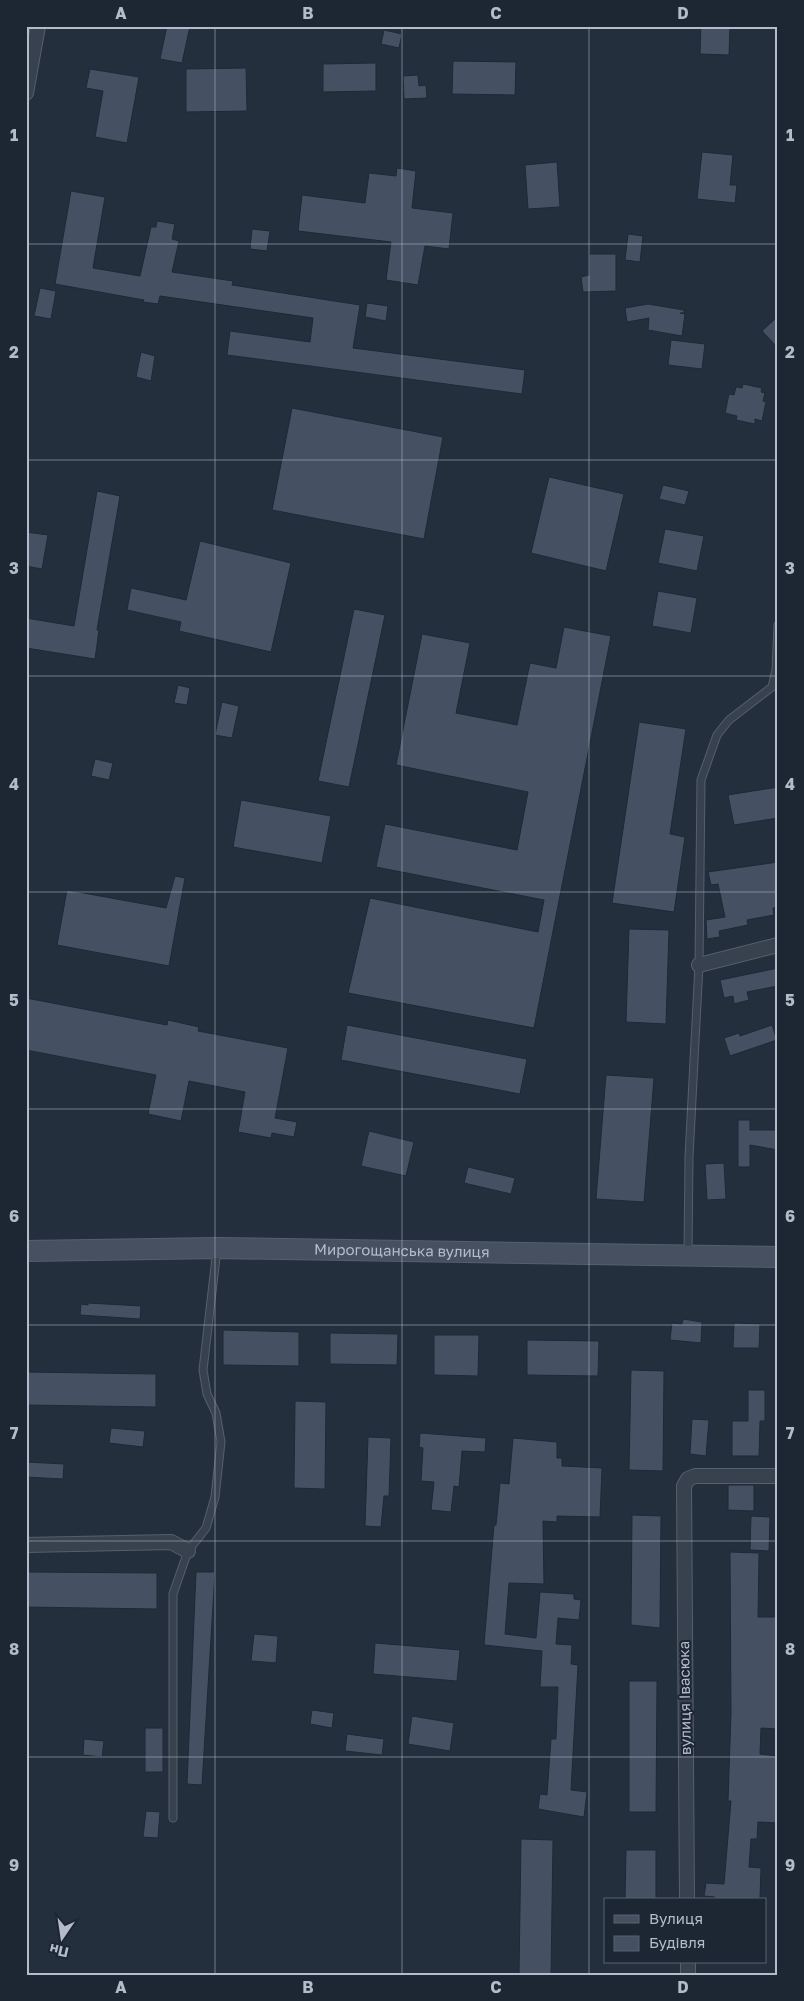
<svg xmlns="http://www.w3.org/2000/svg" width="804" height="2001" font-family="'Golos Text',sans-serif">
  <rect width="100%" height="100%" fill="#242f3e"/>
  <!-- building -->
  <g fill="#455162" stroke="#1f2835">
    <path d="M 167,26 L 190,26 L 182,63 L 160,59 Z"/>
    <path d="M 701,26 L 730,26 L 729,55 L 700,54 Z"/>
    <path d="M 384,30 L 402,34 L 399,48 L 381,44 Z"/>
    <path d="M 453,61 L 516,62 L 515,95 L 452,94 Z"/>
    <path d="M 376,63 L 376,91 L 323,92 L 323,64 Z"/>
    <path d="M 246,68 L 247,111 L 186,112 L 186,69 Z"/>
    <path d="M 90,69 L 139,77 L 127,143 L 95,137 L 103,91 L 86,88 Z"/>
    <path d="M 418,75 L 419,86 L 426,85 L 427,98 L 404,99 L 403,76 Z"/>
    <path d="M 702,152 L 733,155 L 730,185 L 737,185 L 735,203 L 697,199 Z"/>
    <path d="M 557,162 L 560,207 L 528,209 L 525,165 Z"/>
    <path d="M 397,168 L 416,171 L 412,208 L 453,213 L 449,249 L 425,246 L 418,285 L 386,280 L 391,242 L 298,231 L 302,195 L 365,203 L 369,173 L 396,176 Z"/>
    <path d="M 71,191 L 105,197 L 93,268 L 140,276 L 151,227 L 156,227 L 157,221 L 175,224 L 172,239 L 179,241 L 172,272 L 233,281 L 232,285 L 360,305 L 353,348 L 525,370 L 522,394 L 227,355 L 230,331 L 310,342 L 313,318 L 160,296 L 158,304 L 143,302 L 144,300 L 55,284 Z"/>
    <path d="M 252,229 L 270,231 L 267,251 L 250,249 Z"/>
    <path d="M 628,234 L 643,236 L 640,262 L 625,260 Z"/>
    <path d="M 589,254 L 616,254 L 616,291 L 583,292 L 581,277 L 589,275 Z"/>
    <path d="M 40,288 L 56,291 L 51,319 L 34,316 Z"/>
    <path d="M 367,303 L 388,306 L 386,321 L 365,317 Z"/>
    <path d="M 648,304 L 684,310 L 684,313 L 680,313 L 685,314 L 682,336 L 648,330 L 649,318 L 627,322 L 625,308 Z"/>
    <path d="M 778,316 L 778,348 L 762,331 Z"/>
    <path d="M 671,340 L 705,344 L 702,369 L 668,365 Z"/>
    <path d="M 141,352 L 155,356 L 151,381 L 136,377 Z"/>
    <path d="M 743,384 L 762,388 L 761,392 L 765,393 L 763,401 L 766,402 L 762,421 L 755,419 L 755,424 L 736,420 L 737,416 L 725,413 L 729,394 L 734,395 L 736,387 L 742,388 Z"/>
    <path d="M 292,408 L 443,437 L 424,539 L 272,510 Z"/>
    <path d="M 549,477 L 624,494 L 606,571 L 531,553 Z"/>
    <path d="M 663,485 L 689,491 L 685,505 L 659,499 Z"/>
    <path d="M 97,491 L 120,496 L 97,630 L 99,630 L 95,659 L 26,648 L 26,618 L 74,626 Z"/>
    <path d="M 665,529 L 704,536 L 697,571 L 658,563 Z"/>
    <path d="M 26,532 L 48,535 L 42,569 L 26,566 Z"/>
    <path d="M 200,541 L 291,563 L 271,652 L 179,631 L 181,622 L 127,610 L 131,588 L 186,600 Z"/>
    <path d="M 658,591 L 697,598 L 691,633 L 652,626 Z"/>
    <path d="M 354,609 L 385,615 L 349,787 L 318,781 Z"/>
    <path d="M 564,627 L 611,636 L 534,1028 L 348,993 L 370,898 L 538,932 L 544,900 L 376,867 L 385,824 L 517,850 L 528,792 L 396,765 L 422,634 L 470,643 L 456,713 L 517,725 L 530,663 L 556,668 Z"/>
    <path d="M 178,685 L 190,688 L 187,705 L 174,703 Z"/>
    <path d="M 222,702 L 239,706 L 232,738 L 215,735 Z"/>
    <path d="M 639,722 L 686,729 L 670,834 L 685,837 L 674,912 L 612,903 Z"/>
    <path d="M 95,759 L 113,763 L 109,780 L 91,776 Z"/>
    <path d="M 778,787 L 778,818 L 734,825 L 728,795 Z"/>
    <path d="M 241,800 L 331,816 L 322,863 L 233,847 Z"/>
    <path d="M 778,862 L 778,907 L 773,908 L 774,915 L 747,920 L 748,925 L 719,931 L 720,937 L 707,939 L 706,920 L 725,917 L 718,884 L 711,885 L 708,872 Z"/>
    <path d="M 175,876 L 185,878 L 169,966 L 57,945 L 67,890 L 166,908 Z"/>
    <path d="M 629,929 L 669,930 L 666,1024 L 626,1022 Z"/>
    <path d="M 778,968 L 778,986 L 747,992 L 749,1000 L 734,1004 L 733,996 L 724,998 L 720,980 Z"/>
    <path d="M 26,998 L 167,1025 L 168,1020 L 199,1027 L 198,1031 L 288,1048 L 275,1118 L 297,1122 L 294,1137 L 272,1133 L 271,1138 L 238,1132 L 245,1092 L 189,1081 L 181,1121 L 148,1114 L 156,1075 L 26,1050 Z"/>
    <path d="M 347,1025 L 527,1059 L 520,1094 L 341,1060 Z"/>
    <path d="M 772,1025 L 777,1040 L 730,1056 L 724,1038 L 739,1033 L 740,1036 Z"/>
    <path d="M 606,1075 L 654,1078 L 644,1202 L 596,1199 Z"/>
    <path d="M 738,1120 L 750,1120 L 750,1130 L 778,1130 L 778,1150 L 750,1145 L 750,1167 L 738,1167 Z"/>
    <path d="M 369,1131 L 414,1142 L 406,1176 L 361,1166 Z"/>
    <path d="M 724,1163 L 726,1199 L 707,1200 L 705,1164 Z"/>
    <path d="M 468,1167 L 515,1178 L 511,1194 L 464,1183 Z"/>
    <path d="M 88,1303 L 141,1306 L 140,1319 L 80,1315 L 81,1304 L 88,1305 Z"/>
    <path d="M 683,1319 L 702,1322 L 701,1343 L 670,1340 L 672,1323 L 682,1324 Z"/>
    <path d="M 734,1323 L 760,1324 L 759,1348 L 733,1348 Z"/>
    <path d="M 223,1330 L 299,1332 L 299,1366 L 223,1365 Z"/>
    <path d="M 330,1333 L 398,1334 L 397,1365 L 330,1364 Z"/>
    <path d="M 434,1335 L 479,1335 L 478,1376 L 434,1375 Z"/>
    <path d="M 527,1340 L 599,1341 L 598,1376 L 527,1375 Z"/>
    <path d="M 631,1370 L 664,1371 L 663,1471 L 629,1470 Z"/>
    <path d="M 26,1372 L 156,1374 L 156,1407 L 26,1405 Z"/>
    <path d="M 748,1390 L 765,1390 L 765,1421 L 760,1421 L 759,1456 L 732,1456 L 732,1421 L 748,1421 Z"/>
    <path d="M 295,1401 L 326,1402 L 325,1489 L 294,1488 Z"/>
    <path d="M 692,1419 L 709,1420 L 706,1456 L 690,1454 Z"/>
    <path d="M 111,1428 L 145,1431 L 143,1447 L 109,1443 Z"/>
    <path d="M 420,1433 L 486,1438 L 485,1452 L 462,1451 L 459,1487 L 454,1486 L 451,1512 L 431,1510 L 434,1482 L 421,1481 L 423,1448 L 419,1447 Z"/>
    <path d="M 368,1437 L 391,1438 L 389,1496 L 384,1496 L 381,1527 L 365,1526 Z"/>
    <path d="M 513,1438 L 557,1442 L 557,1458 L 562,1458 L 562,1466 L 602,1468 L 600,1517 L 557,1516 L 557,1522 L 543,1521 L 544,1584 L 509,1583 L 505,1634 L 536,1638 L 540,1592 L 574,1594 L 574,1599 L 581,1600 L 579,1620 L 558,1618 L 556,1644 L 572,1645 L 571,1664 L 578,1665 L 571,1790 L 587,1792 L 584,1817 L 538,1809 L 540,1794 L 547,1795 L 551,1739 L 556,1739 L 558,1687 L 540,1687 L 542,1651 L 484,1645 L 494,1525 L 496,1525 L 500,1483 L 509,1484 Z"/>
    <path d="M 26,1462 L 64,1464 L 63,1479 L 26,1477 Z"/>
    <path d="M 728,1485 L 754,1485 L 754,1511 L 728,1510 Z"/>
    <path d="M 632,1515 L 661,1516 L 660,1628 L 631,1625 Z"/>
    <path d="M 751,1516 L 770,1517 L 769,1551 L 750,1550 Z"/>
    <path d="M 730,1552 L 759,1553 L 758,1617 L 778,1617 L 778,1729 L 761,1728 L 760,1754 L 778,1756 L 778,1823 L 758,1822 L 757,1839 L 751,1839 L 749,1867 L 761,1868 L 760,1898 L 715,1900 L 715,1897 L 704,1896 L 706,1883 L 724,1884 L 731,1801 L 728,1801 L 731,1713 Z"/>
    <path d="M 26,1572 L 157,1573 L 157,1609 L 26,1607 Z"/>
    <path d="M 196,1572 L 215,1572 L 202,1785 L 187,1784 Z"/>
    <path d="M 254,1634 L 278,1636 L 276,1663 L 251,1661 Z"/>
    <path d="M 375,1643 L 460,1650 L 457,1681 L 373,1674 Z"/>
    <path d="M 629,1681 L 657,1681 L 656,1812 L 629,1812 Z"/>
    <path d="M 312,1710 L 334,1713 L 332,1728 L 310,1724 Z"/>
    <path d="M 412,1716 L 454,1723 L 450,1751 L 408,1744 Z"/>
    <rect x="145" y="1728" width="18" height="44"/>
    <path d="M 347,1734 L 384,1739 L 382,1755 L 345,1751 Z"/>
    <path d="M 84,1739 L 104,1741 L 102,1757 L 83,1755 Z"/>
    <path d="M 146,1811 L 160,1812 L 158,1838 L 143,1837 Z"/>
    <path d="M 521,1839 L 553,1840 L 551,1975 L 519,1975 Z"/>
    <path d="M 626,1850 L 656,1850 L 656,1900 L 625,1900 Z"/>
  </g>
  <g fill="none" stroke-linecap="round" stroke-linejoin="round">
    <!-- lane casing -->
    <g stroke="#565f6c" stroke-width="9">
      <g id="lane">
        <path d="M 688,1254 L 689,1157 L 699,965 L 701,780 L 717,735 L 729,720 L 772,687 L 776,670 L 778,625"/>
        <path d="M 173,1818 L 173,1594 L 188,1551 L 206,1528 L 215,1497 L 221,1442 L 216,1413 L 207,1394 L 203,1370 L 217,1249"/>
      </g>
    </g>
    <!-- street casing -->
    <g stroke="#565f6c" stroke-width="16">
      <g id="street">
        <path d="M 26,93 L 38,26"/>
        <path d="M 699,965 L 778,945"/>
        <path d="M 26,1545 L 171,1542 L 188,1551"/>
        <path d="M 687,1900 L 684,1486 L 688,1479 L 695,1476 L 778,1476"/>
        <path d="M 688,1962 L 688,1975"/>
      </g>
    </g>
    <!-- secondary casing -->
    <g stroke="#565f6c" stroke-width="22">
      <g id="secondary">
        <path id="s1" d="M 26,1251 L 217,1248 L 778,1257"/>
      </g>
    </g>
    <!-- lane -->
    <use href="#lane" stroke="#38414e" stroke-width="7"/>
    <!-- street -->
    <use href="#street" stroke="#38414e" stroke-width="14"/>
    <!-- secondary -->
    <use href="#secondary" stroke="#465061" stroke-width="20"/>
  </g>
  <!-- grid -->
  <path fill="none" stroke="#b4bcc9" stroke-width="1" stroke-opacity="0.55" d="M 215,26 L 215,1975M 402,26 L 402,1975M 589,26 L 589,1975M 26,244 L 778,244M 26,460 L 778,460M 26,676 L 778,676M 26,892 L 778,892M 26,1109 L 778,1109M 26,1325 L 778,1325M 26,1541 L 778,1541M 26,1757 L 778,1757"/>
  <g text-anchor="middle" stroke-width="4" stroke-linejoin="round" paint-order="stroke">
    <!-- street labels -->
    <g font-size="15" fill="#b4bcc9" stroke="#1d2633">
      <text dy="5" stroke="none"><textPath href="#s1" startOffset="376">Мирогощанська вулиця</textPath></text>
      <text transform="translate(685 1698) rotate(-91)" y="5">вулиця Івасюка</text>
    </g>
  </g>
  <!-- border -->
  <rect width="804" height="2001" fill="none" stroke="#1d2633" stroke-width="55"/>
  <!-- legend -->
  <rect x="604" y="1898" width="162" height="65" fill="#1d2633" stroke="#59626f"/>
  <rect x="614" y="1915" width="25" height="8" fill="#465061" stroke="#59626f"/>
  <text x="649" y="1924" font-size="15" fill="#b4bcc9">Вулиця</text>
  <rect x="614" y="1936" width="25" height="15" fill="#455162" stroke="#59626f"/>
  <text x="649" y="1948" font-size="15" fill="#b4bcc9">Будівля</text>
  <!-- north arrow -->
  <g transform="translate(62 1938) rotate(193)" stroke="#1d2633" stroke-width="4" paint-order="stroke">
  <path d="M0-4L9 19L0 12L-9 19Z" fill="#b4bcc9"/>
  <text y="-8" font-size="14" font-weight="bold" text-anchor="middle" fill="#b4bcc9">Пн</text>
  </g>
  <rect x="28" y="28" width="748" height="1946" fill="none" stroke="#b4bcc9" stroke-width="2"/>
  <g font-size="16" text-anchor="middle" font-weight="bold" fill="#b4bcc9">
    <text x="121" y="19">A</text>
    <text x="308" y="19">B</text>
    <text x="496" y="19">C</text>
    <text x="683" y="19">D</text>
    <text x="14" y="141">1</text>
    <text x="790" y="141">1</text>
    <text x="14" y="358">2</text>
    <text x="790" y="358">2</text>
    <text x="14" y="574">3</text>
    <text x="790" y="574">3</text>
    <text x="14" y="790">4</text>
    <text x="790" y="790">4</text>
    <text x="14" y="1006">5</text>
    <text x="790" y="1006">5</text>
    <text x="14" y="1222">6</text>
    <text x="790" y="1222">6</text>
    <text x="14" y="1439">7</text>
    <text x="790" y="1439">7</text>
    <text x="14" y="1655">8</text>
    <text x="790" y="1655">8</text>
    <text x="14" y="1871">9</text>
    <text x="790" y="1871">9</text>
    <text x="121" y="1993">A</text>
    <text x="308" y="1993">B</text>
    <text x="496" y="1993">C</text>
    <text x="683" y="1993">D</text>
  </g>
</svg>
